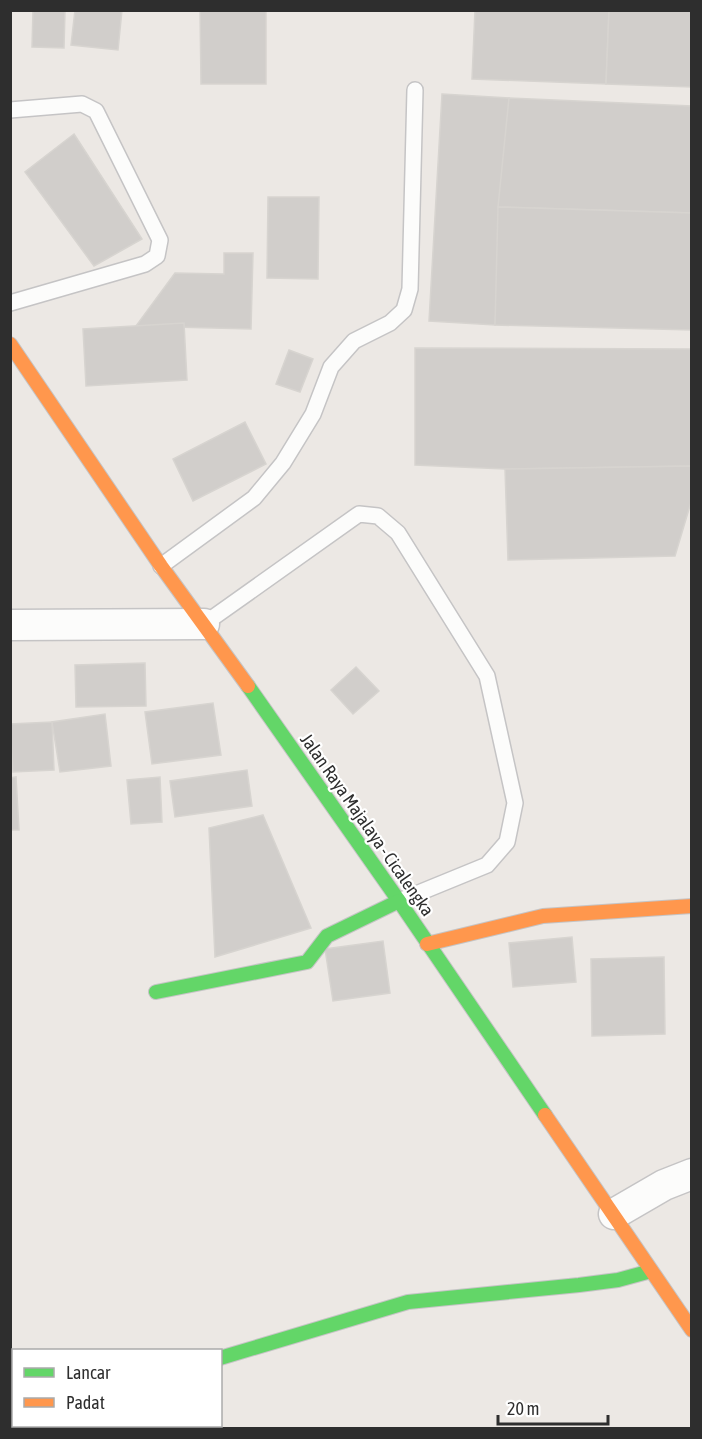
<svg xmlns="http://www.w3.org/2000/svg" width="702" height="1439" font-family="'Asap Condensed',sans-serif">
  <rect width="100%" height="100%" fill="#ece8e4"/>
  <!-- building -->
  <g fill="#d1cecb" stroke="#d7d4d0" stroke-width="1.5">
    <path d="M 33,10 L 65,11 L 64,48 L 32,47 Z"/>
    <path d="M 75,10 L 122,10 L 118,50 L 71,45 Z"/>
    <path d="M 200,10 L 266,10 L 266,84 L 201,84 Z"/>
    <path d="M 475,10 L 609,10 L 606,84 L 472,79 Z"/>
    <path d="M 609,10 L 692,10 L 692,87 L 606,84 Z"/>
    <path d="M 442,94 L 509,98 L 495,325 L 429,321 Z"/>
    <path d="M 509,98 L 692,106 L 692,213 L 498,207 Z"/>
    <path d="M 74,134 L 142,239 L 94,266 L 25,172 Z"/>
    <path d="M 268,197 L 319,197 L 318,279 L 267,278 Z"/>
    <path d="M 498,207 L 692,213 L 692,330 L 495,325 Z"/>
    <path d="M 224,253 L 253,253 L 251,329 L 136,326 L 175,273 L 224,274 Z"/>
    <path d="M 184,323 L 187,380 L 86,386 L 83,329 Z"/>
    <path d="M 415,348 L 692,349 L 692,466 L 505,469 L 415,465 Z"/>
    <path d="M 289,350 L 313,359 L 300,392 L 276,384 Z"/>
    <path d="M 245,422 L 266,464 L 193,501 L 173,459 Z"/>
    <path d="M 692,466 L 692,499 L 675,556 L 508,560 L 505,469 Z"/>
    <path d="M 145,663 L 146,706 L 76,707 L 75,665 Z"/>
    <path d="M 356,667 L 379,691 L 353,714 L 331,690 Z"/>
    <path d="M 213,703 L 221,755 L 152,764 L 145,712 Z"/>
    <path d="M 105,714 L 111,766 L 60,772 L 52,722 Z"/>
    <path d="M 52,722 L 54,770 L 13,772 L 10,724 Z"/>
    <path d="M 247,770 L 252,806 L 175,817 L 170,781 Z"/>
    <path d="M 16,777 L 19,830 L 10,830 L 10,778 Z"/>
    <path d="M 160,777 L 162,822 L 131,824 L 127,780 Z"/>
    <path d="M 263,815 L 311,928 L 215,957 L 209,828 Z"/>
    <path d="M 572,937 L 576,982 L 513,987 L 509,943 Z"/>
    <path d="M 383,941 L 390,993 L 333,1001 L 325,949 Z"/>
    <path d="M 664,957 L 665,1034 L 592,1036 L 591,959 Z"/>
  </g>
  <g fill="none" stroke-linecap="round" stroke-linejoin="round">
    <!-- lane casing -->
    <g stroke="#c5c4c5" stroke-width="18">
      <g id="lane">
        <path d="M 10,110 L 82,104 L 96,111 L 160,240 L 157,256 L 145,264 L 10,303"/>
        <path d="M 161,566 L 254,498 L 283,463 L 313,414 L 331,367 L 354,341 L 390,323 L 404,310 L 410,289 L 415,90"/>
        <path d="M 204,624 L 359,514 L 378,516 L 398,533 L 487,676 L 515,803 L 507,842 L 487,865 L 399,901"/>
      </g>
    </g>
    <!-- street casing -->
    <g stroke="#c5c4c5" stroke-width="33">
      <g id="street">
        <path d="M 10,625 L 204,624"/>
        <path d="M 614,1214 L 664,1185 L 692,1174"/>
        <path d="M 10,1410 L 14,1410"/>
      </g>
    </g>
    <!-- fast casing -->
    <g stroke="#c5c4c5" stroke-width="16">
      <g id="fast">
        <path d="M 248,686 L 399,901 L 545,1115"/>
        <path d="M 156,992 L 307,962 L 327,936 L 399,901"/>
        <path d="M 220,1358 L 408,1302 L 579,1285 L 618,1280 L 651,1271"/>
      </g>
    </g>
    <!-- slow casing -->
    <g stroke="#c5c4c5" stroke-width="16">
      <g id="slow">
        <path d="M 10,344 L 161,566 L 248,686"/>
        <path d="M 427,944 L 543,916 L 692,906"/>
        <path d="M 545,1115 L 692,1330"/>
      </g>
    </g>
    <!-- lane -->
    <use href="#lane" stroke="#fcfcfb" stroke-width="15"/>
    <!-- street -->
    <use href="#street" stroke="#fcfcfb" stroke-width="30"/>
    <!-- fast -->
    <use href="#fast" stroke="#63d668" stroke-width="14"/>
    <!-- slow -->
    <use href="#slow" stroke="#ff974d" stroke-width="14"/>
  </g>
  <g text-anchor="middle" stroke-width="4.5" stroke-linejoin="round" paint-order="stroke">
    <!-- street labels -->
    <g font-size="18" fill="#2e2e2e" stroke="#fff">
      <text transform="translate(367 825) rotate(55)" y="6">Jalan Raya Majalaya - Cicalengka</text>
    </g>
  </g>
  <!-- border -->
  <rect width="702" height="1439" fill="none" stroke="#2e2e2e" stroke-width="24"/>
  <!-- legend -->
  <rect x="12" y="1349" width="210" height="78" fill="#ffffff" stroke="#ababab" stroke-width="1.5"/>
  <rect x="24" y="1368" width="30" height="9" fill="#63d668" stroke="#ababab" stroke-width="1.5"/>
  <text x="66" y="1379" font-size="18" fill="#2e2e2e">Lancar</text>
  <rect x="24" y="1398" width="30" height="9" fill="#ff974d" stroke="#ababab" stroke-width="1.5"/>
  <text x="66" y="1409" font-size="18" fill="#2e2e2e">Padat</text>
  <!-- scale -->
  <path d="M498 1415v9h110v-9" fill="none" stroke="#2e2e2e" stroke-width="3"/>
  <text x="507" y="1415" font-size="18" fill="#2e2e2e" stroke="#ffffff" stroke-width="4.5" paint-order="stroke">20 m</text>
</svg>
